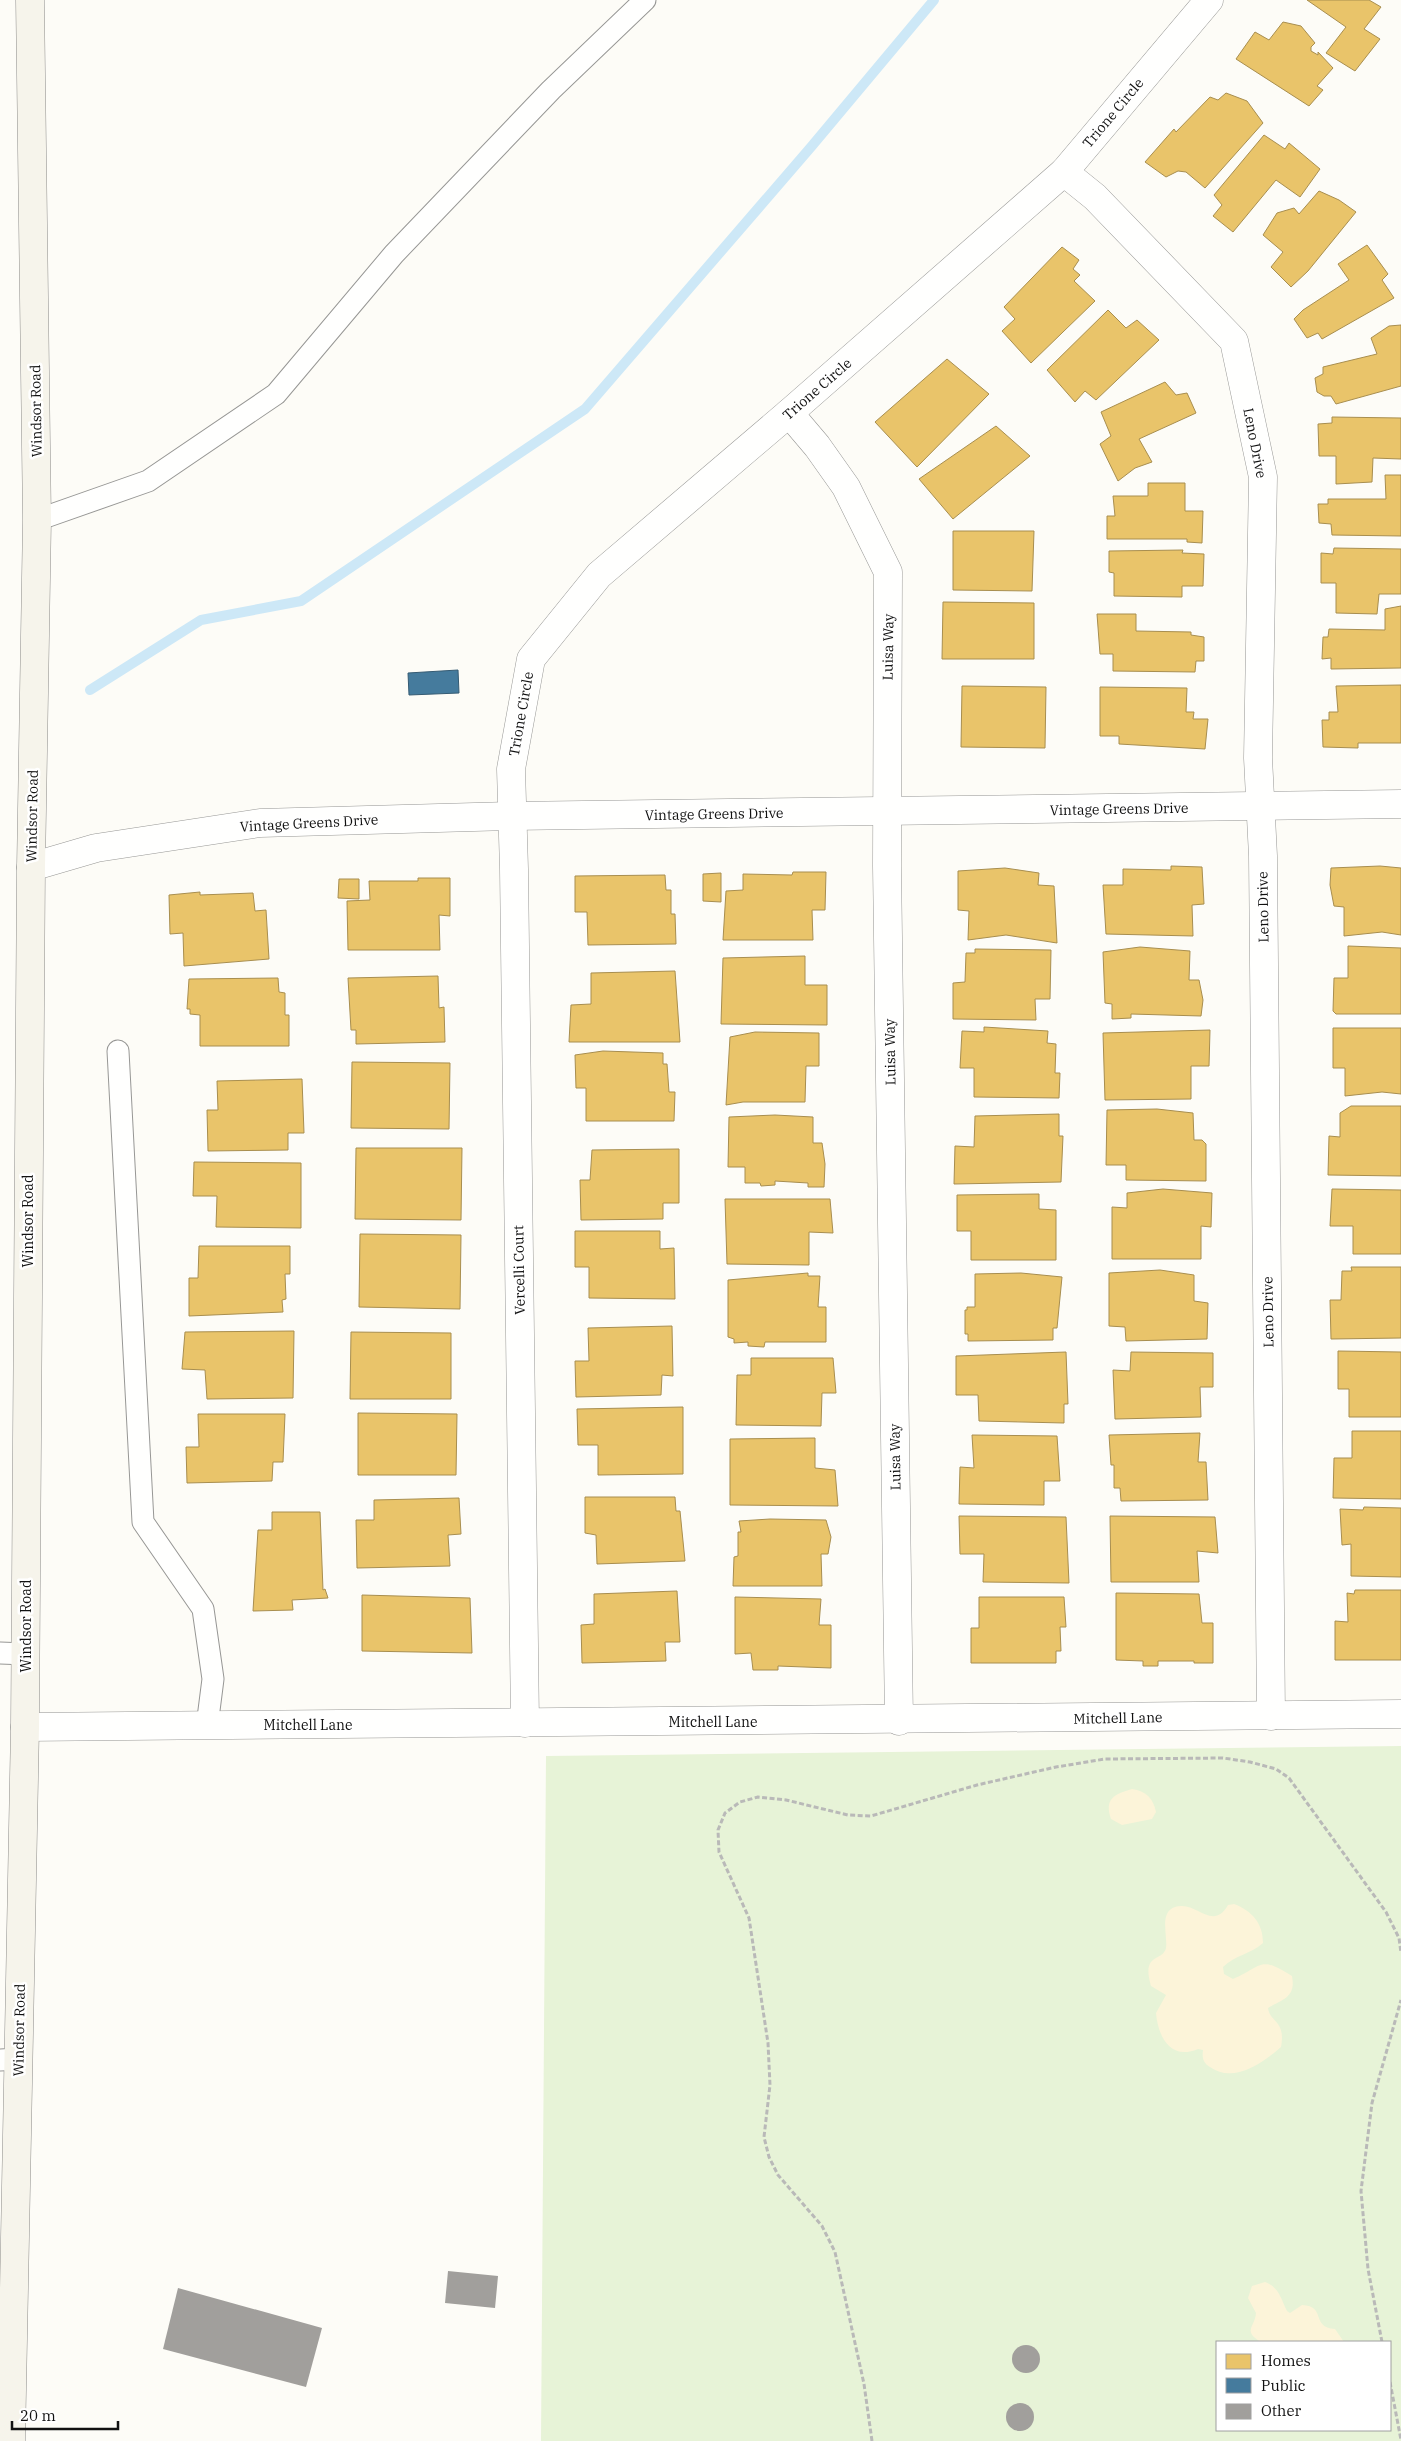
<svg xmlns="http://www.w3.org/2000/svg" width="1401" height="2441" font-family="'IBM Plex Serif',serif">
  <rect width="100%" height="100%" fill="#fdfcf7"/>
  <!-- green -->
  <path fill="#e7f3d7" fill-rule="evenodd" d="M 1401,1746 L 1401,2441 L 541,2441 L 546,1756 ZM 1217,2342 L 1390,2342 L 1390,2430 L 1217,2430 Z"/>
  <!-- sand -->
  <g fill="#fcf4d9">
    <path d="M 1132,1789 C 1146,1791 1153,1798 1156,1812 L 1152,1819 L 1122,1825 L 1111,1819 C 1104,1799 1114,1794 1132,1789 Z"/>
    <path d="M 1234,1904 C 1252,1911 1263,1923 1263,1943 C 1251,1954 1235,1955 1223,1967 L 1224,1974 L 1233,1979 C 1263,1966 1259,1955 1292,1976 C 1296,1997 1284,1999 1268,2008 C 1270,2023 1286,2020 1281,2047 C 1263,2063 1233,2084 1210,2067 C 1203,2063 1202,2058 1203,2050 L 1198,2049 C 1170,2061 1158,2036 1156,2013 L 1166,1995 L 1151,1986 C 1141,1952 1163,1962 1166,1948 C 1168,1935 1157,1907 1181,1906 C 1198,1905 1214,1930 1228,1905 Z"/>
    <path d="M 1265,2282 C 1279,2287 1281,2299 1287,2311 L 1290,2313 L 1302,2305 C 1327,2306 1310,2327 1335,2329 L 1344,2342 L 1261,2342 C 1242,2331 1255,2327 1256,2313 L 1248,2298 L 1252,2286 Z"/>
  </g>
  <!-- homes -->
  <g fill="#e9c46a" stroke="#a88e4f">
    <path d="M 1307,0 L 1369,0 L 1381,7 L 1364,29 L 1380,39 L 1355,71 L 1326,53 L 1346,27 Z"/>
    <path d="M 1283,22 L 1301,26 L 1315,43 L 1311,47 L 1311,51 L 1318,55 L 1318,52 L 1333,68 L 1317,86 L 1323,90 L 1309,106 L 1236,59 L 1255,32 L 1269,40 Z"/>
    <path d="M 1226,93 L 1247,101 L 1263,123 L 1205,188 L 1186,172 L 1178,171 L 1166,177 L 1145,162 L 1174,129 L 1176,132 L 1210,97 L 1218,100 Z"/>
    <path d="M 1264,135 L 1285,149 L 1289,143 L 1320,169 L 1300,197 L 1276,180 L 1233,232 L 1213,216 L 1222,205 L 1214,195 Z"/>
    <path d="M 1319,191 L 1339,200 L 1356,212 L 1308,271 L 1291,287 L 1271,267 L 1283,252 L 1263,235 L 1277,213 L 1294,208 L 1299,214 Z"/>
    <path d="M 1367,245 L 1388,274 L 1382,280 L 1394,298 L 1322,339 L 1318,333 L 1307,338 L 1294,319 L 1303,310 L 1349,280 L 1338,264 Z"/>
    <path d="M 1062,247 L 1079,260 L 1073,269 L 1080,275 L 1074,281 L 1095,301 L 1031,363 L 1002,331 L 1015,319 L 1004,307 Z"/>
    <path d="M 1108,310 L 1126,328 L 1137,320 L 1159,340 L 1096,400 L 1085,391 L 1075,402 L 1047,370 Z"/>
    <path d="M 1401,325 L 1401,386 L 1336,404 L 1331,396 L 1324,396 L 1317,392 L 1315,378 L 1323,374 L 1323,367 L 1377,354 L 1371,338 L 1389,326 Z"/>
    <path d="M 947,359 L 989,394 L 917,467 L 875,422 Z"/>
    <path d="M 1165,382 L 1176,395 L 1187,393 L 1196,413 L 1139,439 L 1152,462 L 1135,468 L 1118,481 L 1100,444 L 1111,436 L 1101,412 Z"/>
    <path d="M 1332,417 L 1401,418 L 1401,459 L 1373,458 L 1372,482 L 1336,484 L 1336,456 L 1319,456 L 1318,424 L 1332,423 Z"/>
    <path d="M 996,426 L 1030,456 L 953,519 L 919,479 Z"/>
    <path d="M 1385,475 L 1401,475 L 1401,536 L 1332,535 L 1331,524 L 1319,523 L 1318,504 L 1328,504 L 1328,499 L 1386,499 Z"/>
    <path d="M 1148,483 L 1185,483 L 1185,511 L 1203,511 L 1202,543 L 1187,542 L 1187,539 L 1107,539 L 1107,516 L 1115,516 L 1113,496 L 1148,496 Z"/>
    <path d="M 953,531 L 1034,531 L 1032,591 L 953,590 Z"/>
    <path d="M 1334,548 L 1401,549 L 1401,594 L 1379,594 L 1377,614 L 1336,613 L 1336,583 L 1321,583 L 1321,553 L 1333,554 Z"/>
    <path d="M 1183,550 L 1182,553 L 1204,554 L 1203,586 L 1182,586 L 1182,597 L 1114,596 L 1114,573 L 1109,572 L 1109,551 Z"/>
    <path d="M 943,602 L 1034,603 L 1034,659 L 942,659 Z"/>
    <path d="M 1401,606 L 1401,668 L 1331,669 L 1331,658 L 1322,659 L 1323,637 L 1328,637 L 1329,629 L 1385,630 L 1385,609 Z"/>
    <path d="M 1097,614 L 1136,614 L 1136,631 L 1191,632 L 1191,635 L 1204,637 L 1204,661 L 1196,661 L 1195,672 L 1113,671 L 1113,654 L 1100,654 Z"/>
    <path d="M 1401,685 L 1401,743 L 1358,743 L 1358,748 L 1323,747 L 1322,720 L 1329,720 L 1329,712 L 1338,712 L 1336,686 Z"/>
    <path d="M 962,686 L 1046,687 L 1045,748 L 961,747 Z"/>
    <path d="M 1100,687 L 1187,688 L 1186,712 L 1194,712 L 1193,719 L 1208,719 L 1205,749 L 1119,744 L 1119,736 L 1100,736 Z"/>
    <path d="M 1171,866 L 1202,867 L 1204,904 L 1192,905 L 1193,936 L 1106,934 L 1103,885 L 1123,885 L 1123,869 L 1171,870 Z"/>
    <path d="M 1380,866 L 1401,868 L 1401,935 L 1382,932 L 1344,936 L 1344,907 L 1334,906 L 1330,885 L 1331,868 Z"/>
    <path d="M 1005,868 L 1039,873 L 1038,885 L 1054,886 L 1057,943 L 1006,935 L 968,940 L 969,911 L 958,910 L 958,871 Z"/>
    <path d="M 793,872 L 826,872 L 825,910 L 812,910 L 813,940 L 723,940 L 726,891 L 743,890 L 743,874 L 792,875 Z"/>
    <path d="M 721,873 L 721,902 L 703,901 L 703,874 Z"/>
    <path d="M 665,875 L 666,890 L 671,890 L 671,914 L 675,914 L 676,944 L 588,945 L 587,912 L 575,912 L 575,876 Z"/>
    <path d="M 418,878 L 450,878 L 450,916 L 439,915 L 440,950 L 348,950 L 347,901 L 370,900 L 369,881 L 418,881 Z"/>
    <path d="M 339,879 L 359,879 L 359,899 L 338,898 Z"/>
    <path d="M 200,892 L 200,895 L 253,893 L 255,911 L 266,910 L 269,959 L 184,966 L 183,933 L 170,934 L 169,895 Z"/>
    <path d="M 1348,946 L 1401,948 L 1401,1014 L 1336,1014 L 1333,1011 L 1334,978 L 1348,978 Z"/>
    <path d="M 1140,947 L 1190,951 L 1189,980 L 1199,980 L 1203,1000 L 1201,1016 L 1131,1014 L 1131,1018 L 1112,1019 L 1112,1004 L 1105,1003 L 1103,952 Z"/>
    <path d="M 975,949 L 1051,950 L 1050,999 L 1035,999 L 1036,1020 L 953,1019 L 953,983 L 965,982 L 966,953 L 975,953 Z"/>
    <path d="M 805,956 L 805,985 L 827,985 L 827,1025 L 721,1024 L 723,958 Z"/>
    <path d="M 675,971 L 680,1042 L 569,1042 L 571,1005 L 591,1004 L 591,973 Z"/>
    <path d="M 438,976 L 439,1008 L 444,1007 L 445,1042 L 356,1044 L 356,1030 L 351,1030 L 348,978 Z"/>
    <path d="M 278,978 L 279,992 L 285,993 L 285,1015 L 289,1015 L 289,1046 L 200,1046 L 200,1015 L 190,1014 L 190,1009 L 187,1009 L 189,979 Z"/>
    <path d="M 984,1027 L 1048,1031 L 1047,1043 L 1056,1044 L 1055,1073 L 1060,1073 L 1059,1098 L 974,1097 L 974,1068 L 960,1068 L 962,1031 L 984,1032 Z"/>
    <path d="M 1333,1028 L 1401,1028 L 1401,1094 L 1382,1092 L 1345,1096 L 1345,1068 L 1333,1068 Z"/>
    <path d="M 1210,1030 L 1209,1066 L 1191,1066 L 1191,1099 L 1105,1100 L 1103,1033 Z"/>
    <path d="M 755,1032 L 819,1033 L 819,1066 L 806,1066 L 805,1102 L 743,1102 L 726,1105 L 730,1037 Z"/>
    <path d="M 603,1051 L 663,1053 L 663,1064 L 667,1064 L 669,1092 L 675,1092 L 674,1121 L 586,1121 L 586,1088 L 576,1088 L 575,1055 Z"/>
    <path d="M 352,1062 L 450,1063 L 449,1129 L 351,1128 Z"/>
    <path d="M 302,1079 L 304,1133 L 288,1133 L 288,1150 L 208,1151 L 207,1110 L 218,1110 L 217,1081 Z"/>
    <path d="M 1351,1106 L 1401,1106 L 1401,1176 L 1328,1175 L 1329,1136 L 1340,1137 L 1340,1113 Z"/>
    <path d="M 1157,1109 L 1193,1113 L 1194,1140 L 1202,1140 L 1206,1144 L 1206,1181 L 1126,1180 L 1126,1165 L 1106,1165 L 1107,1110 Z"/>
    <path d="M 1059,1114 L 1059,1136 L 1063,1136 L 1061,1182 L 954,1184 L 955,1146 L 974,1147 L 975,1116 Z"/>
    <path d="M 775,1115 L 813,1117 L 813,1143 L 822,1143 L 825,1164 L 824,1187 L 808,1187 L 808,1183 L 775,1181 L 775,1185 L 761,1186 L 760,1183 L 745,1183 L 745,1167 L 728,1167 L 729,1117 Z"/>
    <path d="M 356,1148 L 462,1148 L 461,1220 L 355,1219 Z"/>
    <path d="M 679,1149 L 679,1203 L 663,1203 L 663,1219 L 581,1220 L 580,1180 L 590,1180 L 592,1150 Z"/>
    <path d="M 194,1162 L 301,1163 L 301,1228 L 216,1227 L 217,1196 L 193,1196 Z"/>
    <path d="M 1163,1189 L 1212,1193 L 1211,1227 L 1201,1226 L 1201,1259 L 1112,1259 L 1112,1207 L 1127,1208 L 1127,1193 Z"/>
    <path d="M 1332,1189 L 1401,1190 L 1401,1254 L 1353,1254 L 1353,1226 L 1330,1226 Z"/>
    <path d="M 1039,1194 L 1039,1209 L 1056,1210 L 1056,1260 L 971,1260 L 971,1231 L 957,1231 L 957,1195 Z"/>
    <path d="M 725,1199 L 830,1199 L 833,1233 L 809,1232 L 809,1265 L 727,1264 Z"/>
    <path d="M 575,1231 L 660,1231 L 660,1249 L 674,1248 L 675,1299 L 589,1298 L 589,1267 L 575,1267 Z"/>
    <path d="M 360,1234 L 461,1235 L 460,1309 L 359,1307 Z"/>
    <path d="M 199,1246 L 290,1246 L 290,1274 L 285,1274 L 286,1299 L 282,1300 L 283,1312 L 189,1316 L 189,1278 L 198,1278 Z"/>
    <path d="M 1351,1267 L 1401,1267 L 1401,1338 L 1331,1339 L 1330,1300 L 1341,1300 L 1342,1271 L 1352,1271 Z"/>
    <path d="M 1160,1270 L 1194,1275 L 1194,1301 L 1208,1303 L 1207,1339 L 1126,1341 L 1125,1327 L 1109,1326 L 1109,1273 Z"/>
    <path d="M 808,1273 L 808,1276 L 820,1276 L 818,1307 L 826,1307 L 826,1342 L 765,1342 L 764,1347 L 748,1346 L 748,1342 L 734,1343 L 734,1339 L 728,1337 L 728,1280 Z"/>
    <path d="M 1021,1273 L 1062,1277 L 1057,1328 L 1053,1328 L 1053,1340 L 968,1341 L 968,1334 L 965,1334 L 965,1310 L 967,1310 L 967,1307 L 975,1307 L 975,1274 Z"/>
    <path d="M 672,1326 L 673,1376 L 662,1375 L 661,1395 L 576,1397 L 575,1361 L 589,1361 L 588,1328 Z"/>
    <path d="M 294,1331 L 293,1398 L 207,1399 L 205,1370 L 182,1369 L 185,1332 Z"/>
    <path d="M 351,1332 L 451,1333 L 451,1399 L 350,1399 Z"/>
    <path d="M 1338,1351 L 1401,1352 L 1401,1417 L 1349,1417 L 1349,1389 L 1338,1389 Z"/>
    <path d="M 1066,1352 L 1068,1404 L 1064,1404 L 1064,1423 L 979,1421 L 978,1395 L 956,1395 L 956,1356 Z"/>
    <path d="M 1131,1352 L 1213,1353 L 1213,1387 L 1200,1387 L 1201,1417 L 1115,1419 L 1113,1370 L 1130,1371 Z"/>
    <path d="M 751,1358 L 833,1358 L 836,1393 L 822,1393 L 821,1426 L 736,1425 L 737,1375 L 751,1375 Z"/>
    <path d="M 683,1407 L 683,1474 L 598,1475 L 598,1445 L 578,1445 L 577,1409 Z"/>
    <path d="M 358,1413 L 457,1414 L 456,1475 L 358,1475 Z"/>
    <path d="M 198,1414 L 285,1414 L 283,1462 L 273,1462 L 272,1481 L 187,1483 L 186,1447 L 199,1447 Z"/>
    <path d="M 1352,1431 L 1401,1431 L 1401,1499 L 1333,1498 L 1334,1458 L 1352,1458 Z"/>
    <path d="M 1200,1433 L 1198,1462 L 1206,1462 L 1208,1500 L 1121,1501 L 1120,1488 L 1114,1488 L 1114,1465 L 1111,1465 L 1109,1435 Z"/>
    <path d="M 972,1435 L 1057,1436 L 1060,1481 L 1044,1481 L 1044,1505 L 959,1504 L 960,1467 L 974,1468 Z"/>
    <path d="M 815,1438 L 815,1468 L 835,1470 L 838,1506 L 730,1505 L 730,1439 Z"/>
    <path d="M 585,1497 L 675,1497 L 676,1511 L 680,1511 L 685,1561 L 597,1564 L 596,1535 L 585,1533 Z"/>
    <path d="M 459,1498 L 461,1534 L 448,1535 L 450,1566 L 357,1568 L 356,1520 L 374,1520 L 374,1500 Z"/>
    <path d="M 1364,1507 L 1401,1508 L 1401,1577 L 1351,1576 L 1351,1544 L 1342,1545 L 1340,1509 L 1363,1510 Z"/>
    <path d="M 272,1512 L 320,1512 L 323,1590 L 325,1589 L 328,1598 L 292,1600 L 293,1610 L 253,1611 L 258,1530 L 272,1530 Z"/>
    <path d="M 959,1516 L 1066,1517 L 1069,1583 L 983,1582 L 984,1554 L 960,1554 Z"/>
    <path d="M 1110,1516 L 1215,1517 L 1218,1553 L 1197,1551 L 1199,1582 L 1111,1582 Z"/>
    <path d="M 770,1519 L 826,1520 L 831,1537 L 828,1554 L 821,1554 L 822,1586 L 733,1586 L 734,1557 L 738,1556 L 738,1532 L 741,1532 L 739,1521 Z"/>
    <path d="M 1355,1590 L 1401,1590 L 1401,1660 L 1335,1660 L 1335,1621 L 1348,1622 L 1347,1593 L 1354,1594 Z"/>
    <path d="M 677,1591 L 680,1642 L 665,1642 L 666,1661 L 582,1663 L 581,1625 L 594,1624 L 594,1594 Z"/>
    <path d="M 1116,1593 L 1199,1594 L 1202,1623 L 1213,1623 L 1213,1663 L 1194,1663 L 1194,1661 L 1158,1661 L 1158,1666 L 1143,1666 L 1143,1661 L 1116,1660 Z"/>
    <path d="M 362,1595 L 470,1598 L 472,1653 L 362,1651 Z"/>
    <path d="M 735,1597 L 821,1599 L 819,1625 L 831,1625 L 831,1668 L 778,1666 L 778,1670 L 753,1670 L 751,1653 L 735,1654 Z"/>
    <path d="M 979,1597 L 1064,1597 L 1066,1627 L 1060,1627 L 1061,1651 L 1056,1651 L 1056,1663 L 971,1663 L 971,1628 L 979,1628 Z"/>
  </g>
  <!-- public -->
  <path fill="#457b9d" stroke="#355b73" d="M 458,670 L 459,693 L 409,695 L 408,673 Z"/>
  <g fill="none" stroke-linecap="round" stroke-linejoin="round">
    <!-- stream -->
    <path stroke="#cde8f7" stroke-width="10" d="M 90,690 L 201,620 L 301,601 L 585,409 L 811,147 L 934,0"/>
  </g>
  <!-- building -->
  <g fill="#a19f9c">
    <path d="M 448,2271 L 498,2276 L 495,2308 L 445,2303 Z"/>
    <path d="M 178,2288 L 322,2328 L 306,2387 L 163,2349 Z"/>
    <circle cx="1026" cy="2359" r="14"/>
    <circle cx="1020" cy="2417" r="14"/>
  </g>
  <g fill="none" stroke-linecap="round" stroke-linejoin="round">
    <!-- service casing -->
    <g stroke="#979795" stroke-width="23">
      <g id="service">
        <path d="M 37,520 L 148,481 L 276,394 L 394,254 L 551,90 L 645,0"/>
        <path d="M 118,1051 L 143,1522 L 203,1609 L 213,1679 L 207,1726"/>
        <path d="M 0,1653 L 26,1654"/>
        <path d="M 0,2060 L 18,2059"/>
      </g>
    </g>
    <!-- minor casing -->
    <g stroke="#979795" stroke-width="29">
      <g id="minor">
        <path d="M 1064,172 L 1095,197 L 1234,341 L 1263,477 L 1258,758 L 1263,856 L 1271,1716"/>
        <path d="M 789,413 L 817,446 L 846,487 L 888,572 L 887,866 L 899,1721"/>
        <path d="M 31,867 L 96,848 L 260,823 L 511,816 L 1401,804"/>
        <path d="M 525,1723 L 514,869 L 511,769 L 531,659 L 599,575 L 789,413 L 1064,172 L 1209,0"/>
        <path d="M 25,1727 L 1401,1714"/>
      </g>
    </g>
    <!-- secondary casing -->
    <g stroke="#8e8d8b" stroke-width="29">
      <path id="secondary" d="M 11,2441 L 25,1727 L 31,867 L 37,520 L 30,0"/>
    </g>
    <!-- path -->
    <g stroke="#b9b9b8" stroke-width="3" stroke-dasharray="5 2.5" stroke-linecap="butt">
      <path d="M 1382,2342 L 1368,2269 L 1361,2191 L 1372,2103 L 1401,2000"/>
      <path d="M 1390,2382 L 1401,2440"/>
      <path d="M 872,2441 L 864,2384 L 835,2252 L 822,2226 L 778,2175 L 769,2157 L 764,2137 L 770,2085 L 768,2043 L 749,1918 L 719,1852 L 718,1830 L 725,1813 L 740,1802 L 758,1797 L 786,1800 L 848,1815 L 871,1816 L 977,1785 L 1056,1767 L 1105,1759 L 1223,1758 L 1250,1762 L 1276,1769 L 1289,1778 L 1386,1912 L 1399,1938 L 1401,1953"/>
    </g>
    <!-- service -->
    <use href="#service" stroke="#fffffe" stroke-width="21"/>
    <!-- minor -->
    <use href="#minor" stroke="#fffffe" stroke-width="28"/>
    <!-- secondary -->
    <use href="#secondary" stroke="#f6f4eb" stroke-width="28"/>
  </g>
  <g text-anchor="middle" stroke-width="5" stroke-linejoin="round" paint-order="stroke">
    <!-- street labels -->
    <g font-size="14" fill="#111" stroke="#fff">
      <text transform="translate(1113 113) rotate(-50)" y="5">Trione Circle</text>
      <text transform="translate(817 389) rotate(-41)" y="5">Trione Circle</text>
      <text transform="translate(36 411) rotate(-91)" y="5">Windsor Road</text>
      <text transform="translate(1255 443) rotate(79)" y="5">Leno Drive</text>
      <text transform="translate(888 647) rotate(-89)" y="5">Luisa Way</text>
      <text transform="translate(521 714) rotate(-80)" y="5">Trione Circle</text>
      <text transform="translate(1119 809) rotate(-1)" y="5">Vintage Greens Drive</text>
      <text transform="translate(714 814) rotate(-1)" y="5">Vintage Greens Drive</text>
      <text transform="translate(32 816) rotate(-89)" y="5">Windsor Road</text>
      <text transform="translate(309 823) rotate(-3)" y="5">Vintage Greens Drive</text>
      <text transform="translate(1263 907) rotate(-91)" y="5">Leno Drive</text>
      <text transform="translate(890 1052) rotate(-91)" y="5">Luisa Way</text>
      <text transform="translate(28 1221) rotate(-90)" y="5">Windsor Road</text>
      <text transform="translate(519 1270) rotate(-91)" y="5">Vercelli Court</text>
      <text transform="translate(1268 1312) rotate(-91)" y="5">Leno Drive</text>
      <text transform="translate(895 1457) rotate(-91)" y="5">Luisa Way</text>
      <text transform="translate(26 1626) rotate(-90)" y="5">Windsor Road</text>
      <text transform="translate(1118 1718) rotate(-1)" y="5">Mitchell Lane</text>
      <text x="713" y="1727">Mitchell Lane</text>
      <text x="308" y="1730">Mitchell Lane</text>
      <text transform="translate(19 2030) rotate(-89)" y="5">Windsor Road</text>
    </g>
  </g>
  <!-- legend -->
  <rect x="1216" y="2341" width="175" height="90" fill="#ffffff" stroke="#a0a0a0"/>
  <rect x="1226" y="2354" width="25" height="15" fill="#e9c46a" stroke="#a0a0a0"/>
  <text x="1261" y="2366" font-size="15" fill="#111111">Homes</text>
  <rect x="1226" y="2378" width="25" height="15" fill="#457b9d" stroke="#a0a0a0"/>
  <text x="1261" y="2391" font-size="15" fill="#111111">Public</text>
  <rect x="1226" y="2404" width="25" height="15" fill="#a19f9c" stroke="#a0a0a0"/>
  <text x="1261" y="2416" font-size="15" fill="#111111">Other</text>
  <!-- scale -->
  <path d="M12 2421v8h106v-8" fill="none" stroke="#111111" stroke-width="2.5"/>
  <text x="20" y="2421" font-size="15" fill="#111111" stroke="#ffffff" stroke-width="4" paint-order="stroke">20 m</text>
</svg>
